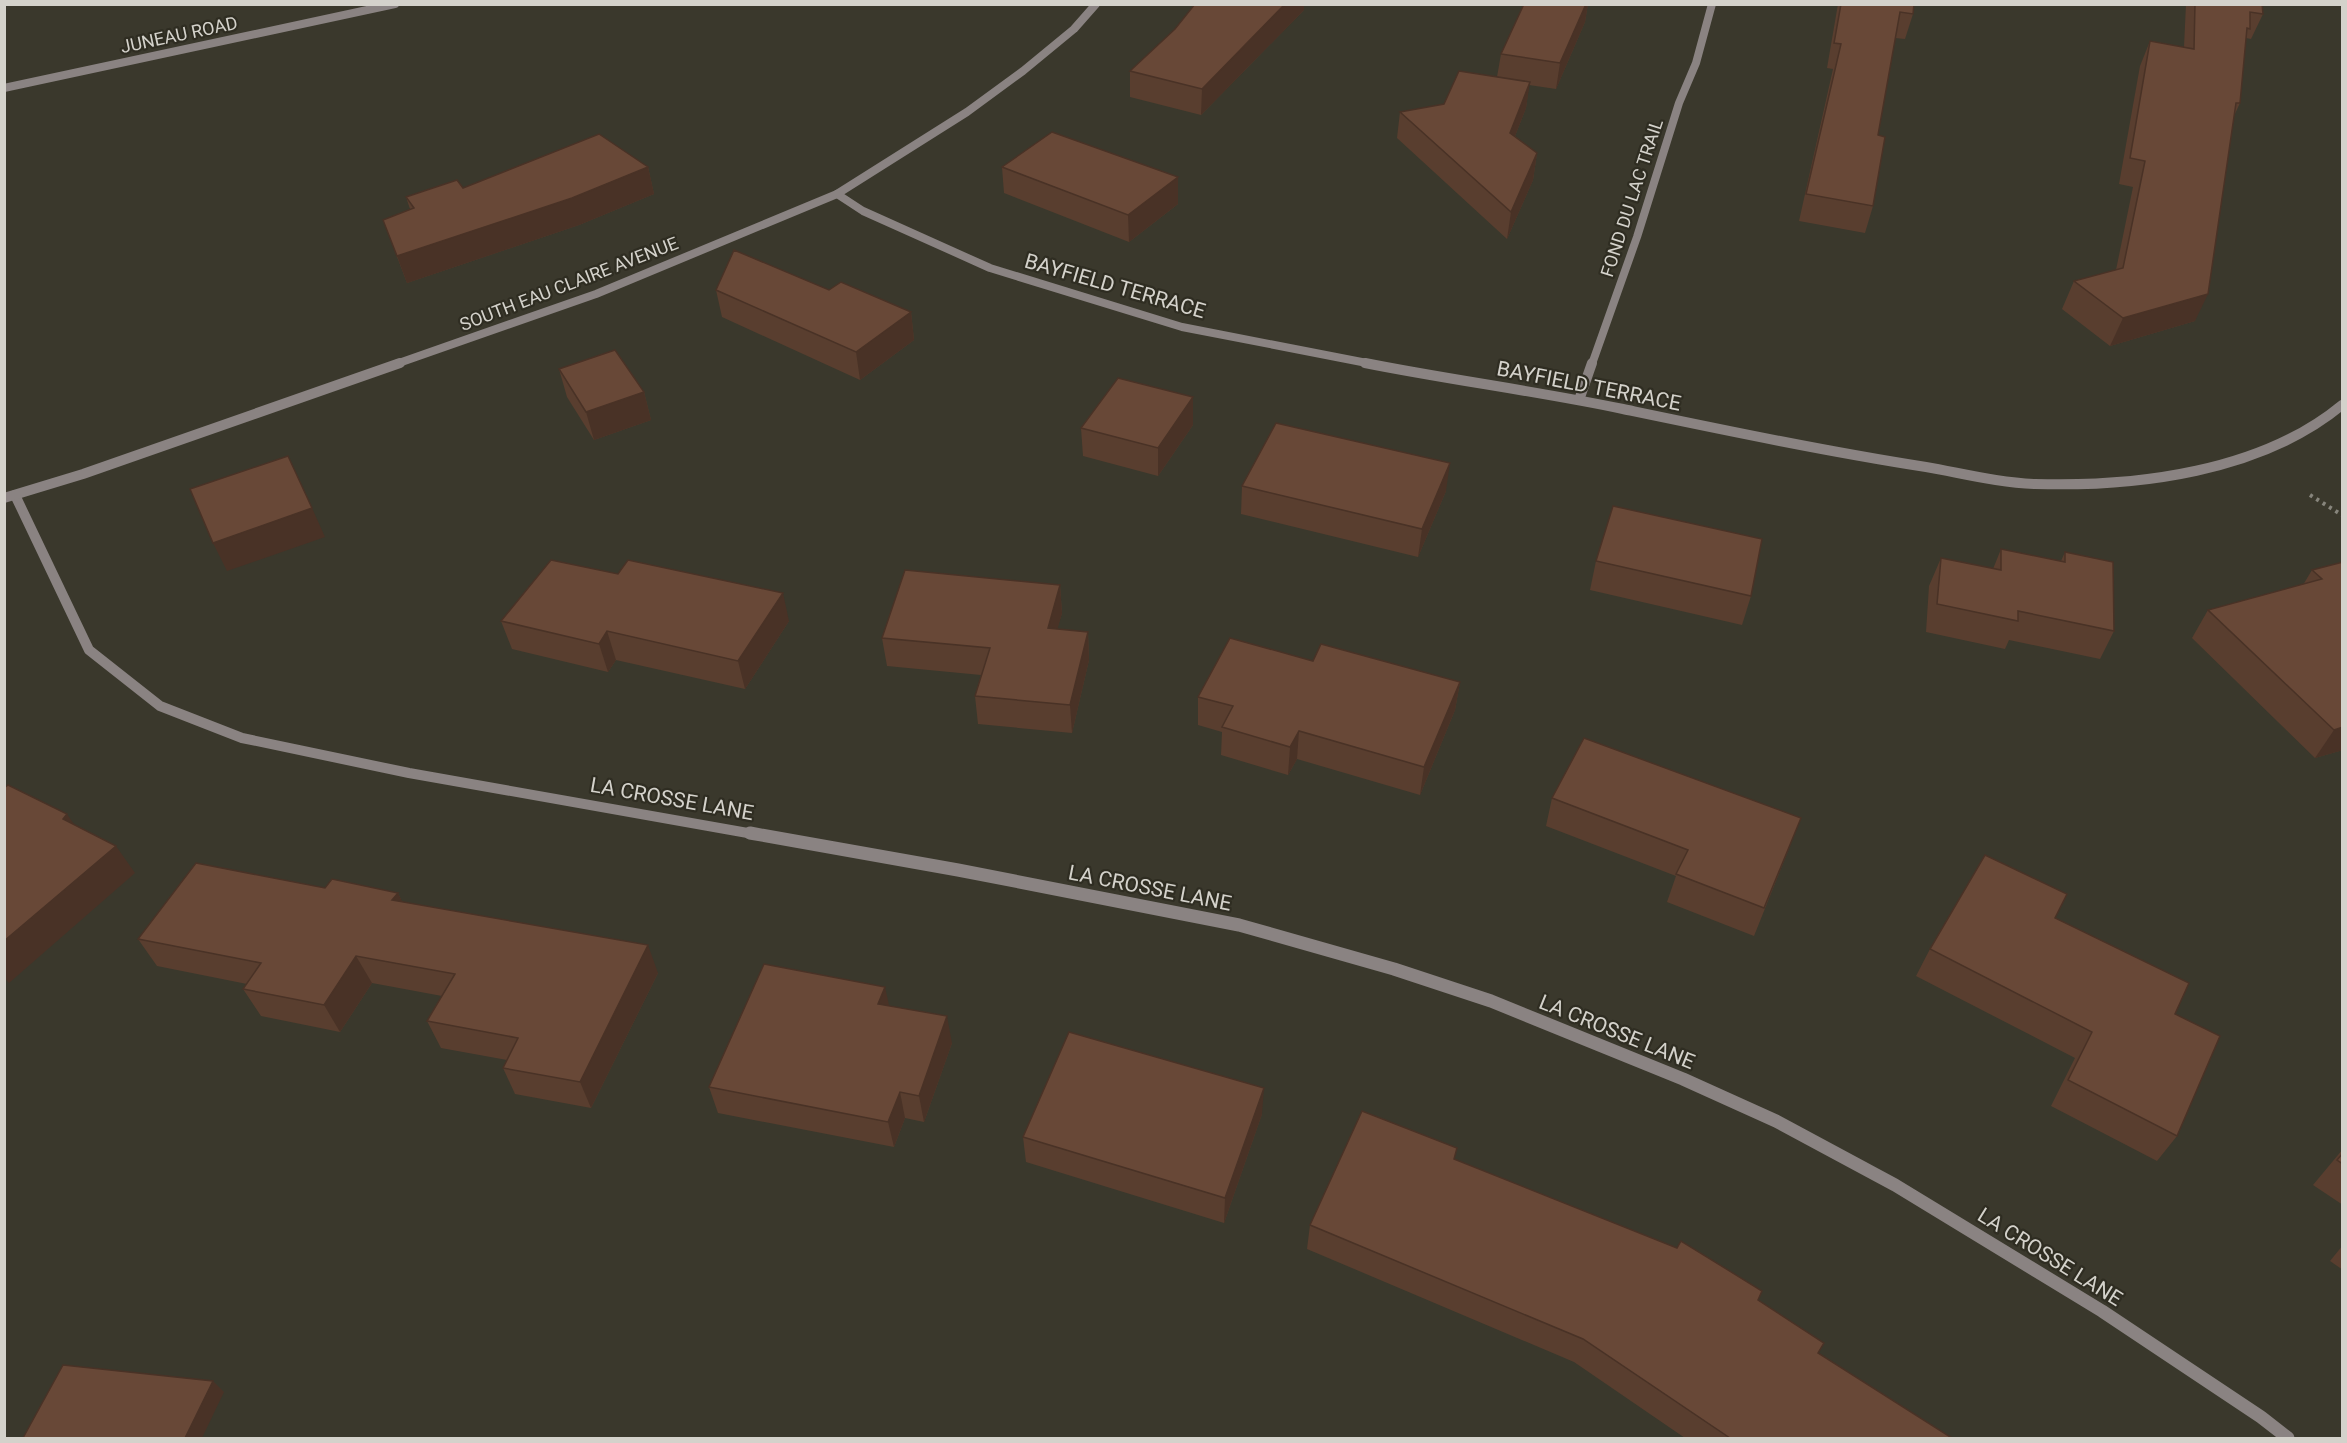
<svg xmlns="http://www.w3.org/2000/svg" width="2347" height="1443" font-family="Roboto,sans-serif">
  <rect width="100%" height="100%" fill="#3a382c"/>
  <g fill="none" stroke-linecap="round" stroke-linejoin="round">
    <!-- path -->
    <path stroke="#87857c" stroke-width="4" stroke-dasharray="3 4.5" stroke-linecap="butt" d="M 2310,495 L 2342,515"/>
    <!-- minor-far2 -->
    <g stroke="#8a8382" stroke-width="8">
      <path d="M 4,88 L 395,4"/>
      <path d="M 837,194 L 863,211 L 990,268 L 1182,327 L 1372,364"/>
      <path d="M 396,364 L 596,294 L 837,194 L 967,112 L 1023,71 L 1074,29 L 1096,4"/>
      <path d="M 1592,364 L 1637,237 L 1679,103 L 1696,63 L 1712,4"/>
    </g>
    <!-- minor-far1 -->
    <g stroke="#8a8382" stroke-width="10">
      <path d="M 1365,363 C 1450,380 1537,391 1623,409 C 1724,430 1824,451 1926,467 C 1961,473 1999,483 2035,484 C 2137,487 2261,472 2342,405"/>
      <path d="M 1579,400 L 1592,363"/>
      <path d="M 15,495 L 89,650 L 160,706 L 242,738 L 409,773 L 759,835"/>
      <path d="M 4,498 L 83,474 L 400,363"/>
    </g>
    <!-- minor -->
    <path stroke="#8a8382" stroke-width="13" d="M 750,833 L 958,870 L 1239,925 L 1394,969 L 1491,1001 L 1683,1079 L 1776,1121 L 1895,1185 L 2102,1311 L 2261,1417 L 2288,1438"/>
  </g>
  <!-- wall -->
  <g fill="#593e2f">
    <path d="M 1524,4 L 1588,4 L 1585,22 L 1556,89 L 1529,85 L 1526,108 L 1515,136 L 1537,153 L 1533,180 L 1507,239 L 1397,138 L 1400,112 L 1444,104 L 1497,77 L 1501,54 Z"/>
    <path d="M 1838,4 L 1914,4 L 1913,14 L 1905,39 L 1895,38 L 1878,135 L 1873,206 L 1865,233 L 1799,221 L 1833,69 L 1827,68 Z"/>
    <path d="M 2186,4 L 2262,4 L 2263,14 L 2251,39 L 2246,38 L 2240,103 L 2233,118 L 2195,321 L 2110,346 L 2062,309 L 2074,281 L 2116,270 L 2133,187 L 2119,184 L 2140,66 L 2150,41 L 2184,47 Z"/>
    <path d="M 1304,10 L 1201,115 L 1130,97 L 1130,71 Z"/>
    <path d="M 648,167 L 654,194 L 579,225 L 407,283 L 383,220 L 410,209 L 406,197 L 463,188 Z"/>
    <path d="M 1002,167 L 1178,177 L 1178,204 L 1129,242 L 1004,193 Z"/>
    <path d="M 716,290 L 829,290 L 911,312 L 914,340 L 860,380 L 722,317 Z"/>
    <path d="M 559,369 L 644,392 L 651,420 L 594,440 L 567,397 Z"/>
    <path d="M 1193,397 L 1193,425 L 1158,476 L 1083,456 L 1081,428 Z"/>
    <path d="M 1242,486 L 1446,491 L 1418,557 L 1241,514 Z"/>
    <path d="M 2001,549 L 2061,561 L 2065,552 L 2114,631 L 2100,659 L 2009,640 L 2005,649 L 1926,632 L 1929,586 L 1941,558 L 1993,569 Z"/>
    <path d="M 1596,561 L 1751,596 L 1742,625 L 1590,590 Z"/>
    <path d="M 2343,562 L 2343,750 L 2315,758 L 2192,638 L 2208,610 L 2303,585 L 2312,570 Z"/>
    <path d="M 618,574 L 789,621 L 745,689 L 616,660 L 608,672 L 512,649 L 501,621 Z"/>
    <path d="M 1060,585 L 1062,613 L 1057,629 L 1088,632 L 1089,660 L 1072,733 L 978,724 L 975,696 L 981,675 L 887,666 L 882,638 Z"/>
    <path d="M 1313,661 L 1460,682 L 1455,710 L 1420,795 L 1297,759 L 1288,775 L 1221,755 L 1222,732 L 1198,725 L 1198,697 Z"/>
    <path d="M 1552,798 L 1790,846 L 1754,936 L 1667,902 L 1676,876 L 1546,826 Z"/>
    <path d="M 325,888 L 398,893 L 402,902 L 658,973 L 591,1108 L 515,1094 L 503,1068 L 507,1060 L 441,1048 L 427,1021 L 442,996 L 372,983 L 340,1032 L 261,1016 L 243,989 L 247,984 L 157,966 L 138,939 Z"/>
    <path d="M 2055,918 L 2175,1014 L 2177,1136 L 2157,1161 L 2051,1106 L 2075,1058 L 1916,976 L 1930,949 Z"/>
    <path d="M 889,1006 L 952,1043 L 924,1122 L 905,1118 L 894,1147 L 718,1113 L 709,1087 Z"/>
    <path d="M 1262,1114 L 1224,1223 L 1026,1162 L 1023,1137 Z"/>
    <path d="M 1457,1148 L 1454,1159 L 1758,1300 L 1818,1353 L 1952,1438 L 1685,1438 L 1574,1362 L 1307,1249 L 1310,1225 Z"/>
    <path d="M 2343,1149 L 2343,1205 L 2313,1185 Z"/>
    <path d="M 2343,1245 L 2343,1270 L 2330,1261 Z"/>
  </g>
  <!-- shaded-wall -->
  <g fill="#493226">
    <path d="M 1285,4 L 1304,4 L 1304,10 L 1201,115 L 1202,89 Z"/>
    <path d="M 1582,4 L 1588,4 L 1585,22 L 1556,89 L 1560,63 Z"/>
    <path d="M 1530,82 L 1526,108 L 1506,159 L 1510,133 Z"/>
    <path d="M 1537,153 L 1533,180 L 1507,239 L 1511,212 Z"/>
    <path d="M 648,167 L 654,194 L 579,225 L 407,283 L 397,256 Z"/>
    <path d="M 1178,177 L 1178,204 L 1129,242 L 1128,215 Z"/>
    <path d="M 2208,294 L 2195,321 L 2110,346 L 2123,318 Z"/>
    <path d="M 911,312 L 914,340 L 860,380 L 856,352 Z"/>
    <path d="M 644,392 L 651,420 L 594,440 L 586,412 Z"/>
    <path d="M 1193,397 L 1193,425 L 1158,476 L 1158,448 Z"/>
    <path d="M 1450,463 L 1446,491 L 1418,557 L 1422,529 Z"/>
    <path d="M 312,508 L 325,537 L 227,571 L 213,543 Z"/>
    <path d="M 1060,585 L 1062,613 L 1050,656 L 1048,628 Z"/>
    <path d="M 783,593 L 789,621 L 745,689 L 738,661 Z"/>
    <path d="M 607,631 L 616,660 L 608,672 L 599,644 Z"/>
    <path d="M 1088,632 L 1089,660 L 1072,733 L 1070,705 Z"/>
    <path d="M 1460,682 L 1455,710 L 1420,795 L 1424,767 Z"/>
    <path d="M 2343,727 L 2343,750 L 2315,758 L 2334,730 Z"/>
    <path d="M 1299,731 L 1297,759 L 1288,775 L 1290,747 Z"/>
    <path d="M 67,814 L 86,842 L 63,819 Z"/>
    <path d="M 116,846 L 135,873 L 9,983 L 4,977 L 4,941 Z"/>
    <path d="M 398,893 L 411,920 L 392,900 Z"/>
    <path d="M 648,945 L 658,973 L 591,1108 L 580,1082 Z"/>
    <path d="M 356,956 L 372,983 L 340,1032 L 324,1005 Z"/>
    <path d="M 885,987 L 891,1014 L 878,1004 Z"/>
    <path d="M 947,1016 L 952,1043 L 924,1122 L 919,1096 Z"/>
    <path d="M 1264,1088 L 1262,1114 L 1224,1223 L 1225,1198 Z"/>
    <path d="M 900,1092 L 905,1118 L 894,1147 L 888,1122 Z"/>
    <path d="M 213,1381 L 224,1392 L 202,1438 L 185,1438 Z"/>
  </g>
  <!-- building -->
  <g fill="#684837" stroke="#493226" stroke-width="1.5">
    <path d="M 1195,4 L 1285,4 L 1202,89 L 1130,71 L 1175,29 Z"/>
    <path d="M 1524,4 L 1586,4 L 1560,63 L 1501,54 Z"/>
    <path d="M 1841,4 L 1914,4 L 1913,14 L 1900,12 L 1878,135 L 1885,137 L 1873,206 L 1806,194 L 1841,44 L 1834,43 Z"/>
    <path d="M 2195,4 L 2262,4 L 2263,14 L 2250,12 L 2250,29 L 2247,28 L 2240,103 L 2236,103 L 2208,294 L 2123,318 L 2074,281 L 2123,268 L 2145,161 L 2130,158 L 2150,41 L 2194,49 Z"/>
    <path d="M 1459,71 L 1530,82 L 1510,133 L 1537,153 L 1511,212 L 1400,112 L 1444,104 Z"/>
    <path d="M 1052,132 L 1178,177 L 1128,215 L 1002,167 Z"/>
    <path d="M 599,134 L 648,167 L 572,198 L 397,256 L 383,220 L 414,208 L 406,197 L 457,180 L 463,188 Z"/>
    <path d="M 734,250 L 829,290 L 841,282 L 911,312 L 856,352 L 716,290 Z"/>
    <path d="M 615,350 L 644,392 L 586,412 L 559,369 Z"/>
    <path d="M 1118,378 L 1193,397 L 1158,448 L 1081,428 Z"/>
    <path d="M 1276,423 L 1450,463 L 1422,529 L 1242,486 Z"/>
    <path d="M 288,456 L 312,508 L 213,543 L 190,489 Z"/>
    <path d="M 1613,506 L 1762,539 L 1751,596 L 1596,561 Z"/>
    <path d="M 2001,549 L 2065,562 L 2065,552 L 2113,562 L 2114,631 L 2018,611 L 2018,621 L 1937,604 L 1941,558 L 2001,570 Z"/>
    <path d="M 551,560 L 618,574 L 628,560 L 783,593 L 738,661 L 607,631 L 599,644 L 501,621 Z"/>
    <path d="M 2343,562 L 2343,727 L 2334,730 L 2208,610 L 2322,579 L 2312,570 Z"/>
    <path d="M 905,570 L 1060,585 L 1048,628 L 1088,632 L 1070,705 L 975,696 L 990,648 L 882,638 Z"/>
    <path d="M 1230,638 L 1313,661 L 1321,644 L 1460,682 L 1424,767 L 1299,731 L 1290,747 L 1222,727 L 1233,706 L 1198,697 Z"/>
    <path d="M 1584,738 L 1801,818 L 1764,908 L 1676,874 L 1688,850 L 1552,798 Z"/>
    <path d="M 8,785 L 67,814 L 63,819 L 116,846 L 4,941 L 4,788 Z"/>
    <path d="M 1985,855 L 2067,894 L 2055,918 L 2189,983 L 2175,1014 L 2220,1036 L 2177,1136 L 2068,1080 L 2092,1032 L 1930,949 Z"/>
    <path d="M 196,863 L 325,888 L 332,879 L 398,893 L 392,900 L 648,945 L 580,1082 L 503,1068 L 518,1038 L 427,1021 L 455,974 L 356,956 L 324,1005 L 243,989 L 261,963 L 138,939 Z"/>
    <path d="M 764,964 L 885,987 L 878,1004 L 947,1016 L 919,1096 L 900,1092 L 888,1122 L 709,1087 Z"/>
    <path d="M 1069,1032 L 1264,1088 L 1225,1198 L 1023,1137 Z"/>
    <path d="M 1362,1111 L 1457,1148 L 1454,1159 L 1677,1248 L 1681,1241 L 1762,1291 L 1758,1300 L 1824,1343 L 1818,1353 L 1952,1438 L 1730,1438 L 1583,1339 L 1310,1225 Z"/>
    <path d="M 2343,1153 L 2343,1164 L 2337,1160 Z"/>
    <path d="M 63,1365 L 213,1381 L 185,1438 L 23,1438 Z"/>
  </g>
  <g text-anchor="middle" stroke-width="4.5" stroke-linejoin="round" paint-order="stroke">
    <!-- far-street labels -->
    <g font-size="18" fill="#d4d2cb" stroke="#2f2d22">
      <text transform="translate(179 35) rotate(-12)" y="6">JUNEAU ROAD</text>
      <text transform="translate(1632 198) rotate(-72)" y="6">FOND DU LAC TRAIL</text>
      <text transform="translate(569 284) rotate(-21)" y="6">SOUTH EAU CLAIRE AVENUE</text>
    </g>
    <!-- street labels -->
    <g font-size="21" fill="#d4d2cb" stroke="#2f2d22">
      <text transform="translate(1115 286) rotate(16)" y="7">BAYFIELD TERRACE</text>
      <text transform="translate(1589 386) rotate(11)" y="7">BAYFIELD TERRACE</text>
      <text transform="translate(672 799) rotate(10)" y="7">LA CROSSE LANE</text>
      <text transform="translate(1150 888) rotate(11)" y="7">LA CROSSE LANE</text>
      <text transform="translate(1617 1032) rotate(22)" y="7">LA CROSSE LANE</text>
      <text transform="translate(2050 1257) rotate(32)" y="7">LA CROSSE LANE</text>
    </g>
  </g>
  <!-- border -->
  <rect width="2347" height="1443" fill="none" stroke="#d4d2cb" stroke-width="12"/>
</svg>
